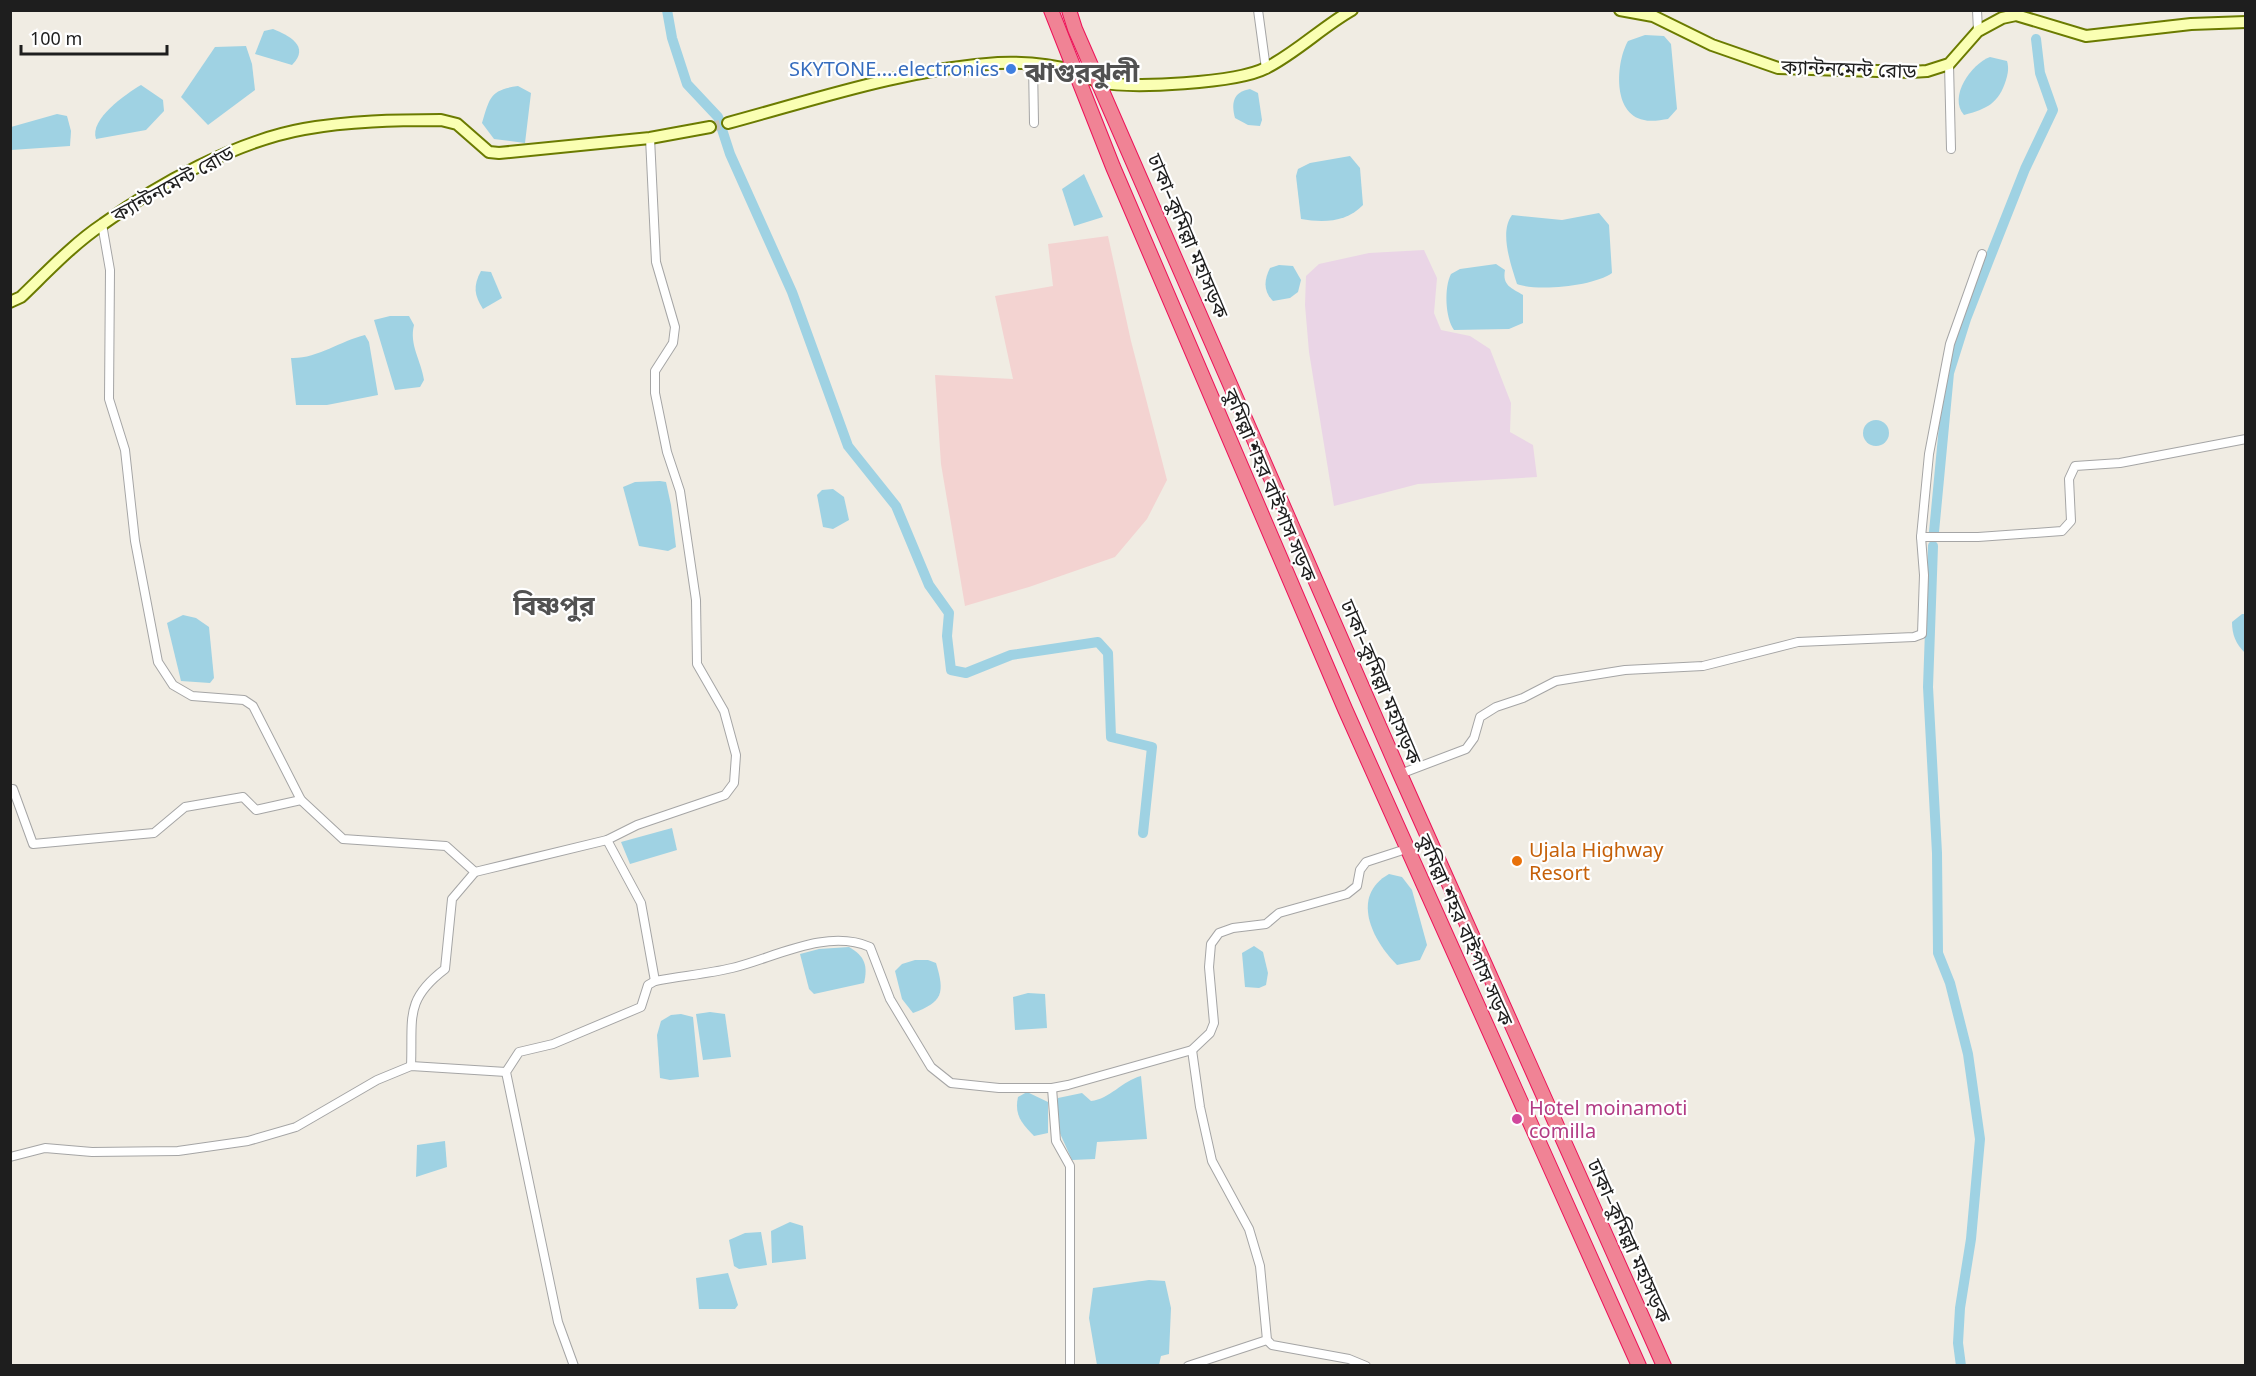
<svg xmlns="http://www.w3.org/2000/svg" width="2256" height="1376" font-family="'Noto Sans','Noto Sans Bengali',sans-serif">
  <rect width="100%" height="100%" fill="#f0ece3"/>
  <!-- commercial -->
  <path fill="#f3d3d1" d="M 1108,236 L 1131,341 L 1167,480 L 1147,519 L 1115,557 L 1029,587 L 965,606 L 941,464 L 935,375 L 1013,379 L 995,296 L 1053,286 L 1048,244 Z"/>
  <!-- industrial -->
  <path fill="#ead5e6" d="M 1424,250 L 1437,278 L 1434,313 L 1441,330 L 1470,336 L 1490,349 L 1511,403 L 1510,432 L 1533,445 L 1537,477 L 1418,484 L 1334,506 L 1309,352 L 1305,305 L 1306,276 L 1319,264 L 1369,253 Z"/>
  <!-- water -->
  <g fill="#9fd2e3">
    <path d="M 273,29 C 288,35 311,46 292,65 L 255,54 L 264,31 Z"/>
    <path d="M 1645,35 L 1664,36 L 1671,44 L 1677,109 L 1668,119 C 1661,120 1651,122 1644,120 C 1612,114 1616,62 1628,41 Z"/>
    <path d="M 246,46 L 252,64 L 255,90 L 208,125 L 181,97 L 215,47 Z"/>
    <path d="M 1990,57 L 2007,61 C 2009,68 2008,73 2006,80 C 1999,103 1987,109 1964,115 C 1948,97 1971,64 1990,57 Z"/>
    <path d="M 141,85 L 163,100 L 164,111 L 146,130 L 96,139 C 89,119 126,94 141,85 Z"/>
    <path d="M 518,86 L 531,93 L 525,143 L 494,139 L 482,123 C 490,97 490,90 518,86 Z"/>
    <path d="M 1250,89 L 1258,93 L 1262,120 L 1260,126 L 1248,125 L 1235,118 C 1231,103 1233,92 1250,89 Z"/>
    <path d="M 57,114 L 67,116 L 71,131 L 70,146 L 11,150 L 11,127 Z"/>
    <path d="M 1350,156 L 1360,168 L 1363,205 C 1347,222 1324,223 1301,219 L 1296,176 L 1298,169 L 1310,163 Z"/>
    <path d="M 1084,174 L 1103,217 L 1074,226 L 1062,189 Z"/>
    <path d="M 1599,213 L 1609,225 L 1612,273 C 1594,286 1538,292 1517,284 C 1511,265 1499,232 1512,215 L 1562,220 Z"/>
    <path d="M 1496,264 L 1505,270 C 1502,286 1512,288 1523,295 L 1523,323 L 1509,329 L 1454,330 C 1445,318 1444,287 1451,274 L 1460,269 Z"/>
    <path d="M 1279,265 L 1293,266 L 1301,280 L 1298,292 L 1290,298 L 1273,301 C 1263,291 1264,280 1270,268 Z"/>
    <path d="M 481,271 L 491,272 L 502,298 L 483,309 C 474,295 473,286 481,271 Z"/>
    <path d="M 390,316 L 409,316 L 414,325 C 409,345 421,360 424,380 L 420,387 L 395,390 L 374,320 Z"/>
    <path d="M 365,335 L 369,342 L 378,395 L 327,405 L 296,405 L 291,358 C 317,359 340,341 365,335 Z"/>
    <circle cx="1876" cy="433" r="13"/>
    <path d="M 660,481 L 666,482 L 671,505 L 676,547 L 668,551 L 639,546 L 623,487 L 635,482 Z"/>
    <path d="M 833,489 L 844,497 L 849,520 L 833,529 L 823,527 L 817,495 L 822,490 Z"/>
    <path d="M 2242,614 L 2245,614 L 2245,653 C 2236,644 2232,635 2232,622 Z"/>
    <path d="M 183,615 L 196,618 L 209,627 L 214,678 L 210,683 L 181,681 L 167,623 Z"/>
    <path d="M 672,828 L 677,850 L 630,864 L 621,842 Z"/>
    <path d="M 1389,874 L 1402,877 L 1412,890 L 1427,945 L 1420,960 L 1397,965 C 1372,940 1350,896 1389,874 Z"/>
    <path d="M 1254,946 L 1263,952 L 1268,973 L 1266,985 L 1259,988 L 1245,987 L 1242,953 Z"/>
    <path d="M 849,947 C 865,956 868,966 864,983 L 814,994 L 809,989 L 800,954 L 819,949 Z"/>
    <path d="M 915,960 L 928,960 L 936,963 C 945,993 943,1002 913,1013 L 902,999 L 895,971 L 902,964 Z"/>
    <path d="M 1028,993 L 1045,994 L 1047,1028 L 1015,1030 L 1013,997 Z"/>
    <path d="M 710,1012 L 725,1014 L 731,1057 L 703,1060 L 696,1014 Z"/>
    <path d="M 681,1014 L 693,1017 L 699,1077 L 670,1080 L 660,1078 L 657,1035 L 661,1021 L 671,1015 Z"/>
    <path d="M 1141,1076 L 1147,1139 L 1097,1142 L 1095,1159 L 1072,1160 L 1058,1129 L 1058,1098 L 1082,1093 L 1091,1101 C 1110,1099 1122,1081 1141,1076 Z"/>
    <path d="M 1027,1092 L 1048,1102 L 1048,1133 L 1034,1136 C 1022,1124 1014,1115 1018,1097 Z"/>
    <path d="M 445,1141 L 447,1167 L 416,1177 L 417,1145 Z"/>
    <path d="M 790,1222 L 803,1226 L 806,1259 L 772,1263 L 771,1231 Z"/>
    <path d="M 761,1232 L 767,1265 L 739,1269 L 734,1266 L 729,1240 L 745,1233 Z"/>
    <path d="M 728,1273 L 738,1305 L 735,1309 L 699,1309 L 696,1278 Z"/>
    <path d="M 1149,1280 L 1165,1281 L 1171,1308 L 1169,1354 L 1161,1356 L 1159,1365 L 1097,1365 L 1089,1318 L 1093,1288 Z"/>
  </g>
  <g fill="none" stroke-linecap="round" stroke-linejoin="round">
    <!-- canal -->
    <g stroke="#9fd2e3" stroke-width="10">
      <path d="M 667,10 L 672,38 L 687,84 L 718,117 L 730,154 L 792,292 L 848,446 L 896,506 L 929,585 L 949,613 L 947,636 L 951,670 L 966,673 L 1011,655 L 1098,642 L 1108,653 L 1111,737 L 1152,747 L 1143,833"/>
      <path d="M 1934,532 L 1949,373 L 1966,319 L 1989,260 L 2025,169 L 2053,110 L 2040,73 L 2036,39"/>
      <path d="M 1933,546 L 1928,687 L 1937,853 L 1938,953 L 1950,983 L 1968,1054 L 1980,1139 L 1971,1239 L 1960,1308 L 1958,1343 L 1961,1366"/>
    </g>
    <!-- secondary-tunnel -->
    <path stroke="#c6c3bc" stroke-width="10" stroke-dasharray="10 5" stroke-linecap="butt" d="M 710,127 L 728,123"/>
    <!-- street casing -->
    <g stroke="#a5a5a5" stroke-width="10">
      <g id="street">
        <path d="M 1258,10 L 1266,69"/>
        <path d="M 1977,10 L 1978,31"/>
        <path d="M 1033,64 L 1034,123"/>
        <path d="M 1949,64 L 1951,149"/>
        <path d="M 102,224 L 110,270 L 109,399 L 125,450 L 135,541 L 158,662 L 173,685 L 192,696 L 244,700 L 253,706 L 301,800 L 343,839 L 446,846 L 475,872 L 607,840 L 637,825 L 725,795 L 734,783 L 736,755 L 724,711 L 697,664 L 696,600 L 680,491 L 667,452 L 655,393 L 655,371 L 673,343 L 675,327 L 656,262 L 650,138"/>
        <path d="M 1982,254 L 1950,344 L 1929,454 L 1921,537 L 1978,537 L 2062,531 L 2071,521 L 2069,479 L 2075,466 L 2120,463 L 2246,439"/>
        <path d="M 1400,774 L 1466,749 L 1474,738 L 1480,717 L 1496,707 L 1523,698 L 1556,681 L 1625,670 L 1703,666 L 1798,642 L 1914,637 L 1922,634 L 1924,575 L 1921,537"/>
        <path d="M 10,789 L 13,789 L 33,844 L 154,833 L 185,807 L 243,797 L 256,810 L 301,800"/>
        <path d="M 607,840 L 641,903 L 655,981"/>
        <path d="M 1192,1050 L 1200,1107 L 1212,1161 L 1249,1229 L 1260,1266 L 1267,1340 L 1272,1345 L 1349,1359 L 1366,1366"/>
        <path d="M 411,1066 C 413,1018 404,1000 445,969 L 452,899 L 475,872"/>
        <path d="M 1052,1088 L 1056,1141 L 1070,1166 L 1070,1366"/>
        <path d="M 10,1157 L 45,1148 L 92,1152 L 178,1151 L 248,1141 L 296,1127 L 377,1080 L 411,1066 L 506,1072"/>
        <path d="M 574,1366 L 558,1322 L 506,1072 L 519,1052 L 553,1044 L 641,1007 L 648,985 L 655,981 C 680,976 707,974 732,968 C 774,958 826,928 870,947 L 890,999 L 931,1067 L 951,1083 L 999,1088 L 1052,1088 L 1068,1085 L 1192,1050 L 1210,1033 L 1214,1023 L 1209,967 L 1211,944 L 1219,933 L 1233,928 L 1266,924 L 1279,913 L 1347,894 L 1357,886 L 1360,870 L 1366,862 L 1406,849"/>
        <path d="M 1188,1366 L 1267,1340"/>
      </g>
    </g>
    <!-- secondary casing -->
    <g stroke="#6b7b00" stroke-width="14">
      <g id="secondary">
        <path d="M 1620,10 L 1653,16 L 1712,45 L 1778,68 L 1911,72 L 1927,71 L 1949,64 L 1978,31 L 2002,18 L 2016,15 L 2086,36 L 2191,24 L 2246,22"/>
        <path d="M 728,123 C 817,99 905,69 998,63 C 1023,62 1050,64 1074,71 C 1083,74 1091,80 1100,82 C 1132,89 1237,83 1266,68 C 1296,53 1322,27 1352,10"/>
        <path d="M 10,302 L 21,297 C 47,272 73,244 103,224 C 158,184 237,141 304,129 C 349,121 395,120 441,120 L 457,124 L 489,152 L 499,153 L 650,138 L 710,127"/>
      </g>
    </g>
    <!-- highway casing -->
    <g stroke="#ed1259" stroke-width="16">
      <g id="highway">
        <path d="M 1051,10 L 1113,167 L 1345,709 L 1639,1366"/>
        <path d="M 1069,10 L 1075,29 L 1400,774 L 1664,1366"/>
      </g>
    </g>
    <!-- street -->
    <use href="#street" stroke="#fff" stroke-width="8"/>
    <!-- secondary -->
    <use href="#secondary" stroke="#faffb3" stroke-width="10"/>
    <!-- highway -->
    <use href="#highway" stroke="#f08395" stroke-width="14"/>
  </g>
  <!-- markers -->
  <circle fill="#3f7fe0" stroke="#fff" stroke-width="2" cx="1011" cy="69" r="6"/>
  <circle fill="#e8710a" stroke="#fff" stroke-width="2" cx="1517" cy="861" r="6"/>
  <circle fill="#d1479c" stroke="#fff" stroke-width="2" cx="1517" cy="1119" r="6"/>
  <g text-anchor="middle" stroke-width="4.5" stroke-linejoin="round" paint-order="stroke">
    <!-- shop labels -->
    <g font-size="20" fill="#366cbe" stroke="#fff" text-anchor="end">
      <text x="999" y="76">SKYTONE....electronics</text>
    </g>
    <!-- street labels -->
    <g font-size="20" fill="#1e1e1e" stroke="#fff">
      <text transform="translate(1849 69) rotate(2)" y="7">ক্যান্টনমেন্ট রোড</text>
      <text transform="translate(173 184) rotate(-29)" y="7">ক্যান্টনমেন্ট রোড</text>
      <text transform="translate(1188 236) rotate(67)" y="7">ঢাকা–কুমিল্লা মহাসড়ক</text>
      <text transform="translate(1270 485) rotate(67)" y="7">কুমিল্লা শহর বাইপাস সড়ক</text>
      <text transform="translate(1381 682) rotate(67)" y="7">ঢাকা–কুমিল্লা মহাসড়ক</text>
      <text transform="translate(1465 930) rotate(66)" y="7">কুমিল্লা শহর বাইপাস সড়ক</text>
      <text transform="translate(1629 1241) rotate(66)" y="7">ঢাকা–কুমিল্লা মহাসড়ক</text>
    </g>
    <!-- food labels -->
    <g font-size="20" fill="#c56008" stroke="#fff" text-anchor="start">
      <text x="1529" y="857">Ujala Highway<tspan x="1529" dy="23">Resort</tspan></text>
    </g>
    <!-- hotel labels -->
    <g font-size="20" fill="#b23c85" stroke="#fff" text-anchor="start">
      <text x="1529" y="1115">Hotel moinamoti<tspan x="1529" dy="23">comilla</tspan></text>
    </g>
    <!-- district labels -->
    <g font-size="26" font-weight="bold" fill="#515151" stroke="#fff">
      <text x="1082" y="82">ঝাগুরঝুলী</text>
      <text x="554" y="615">বিষ্ণপুর</text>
    </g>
  </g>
  <!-- border -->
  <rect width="2256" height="1376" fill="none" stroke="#1e1e1e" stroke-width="24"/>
  <!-- scale -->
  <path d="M21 45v9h146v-9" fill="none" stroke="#1e1e1e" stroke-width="3"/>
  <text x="30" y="45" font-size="18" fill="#1e1e1e" stroke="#ffffff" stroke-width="4.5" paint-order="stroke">100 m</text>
</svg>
